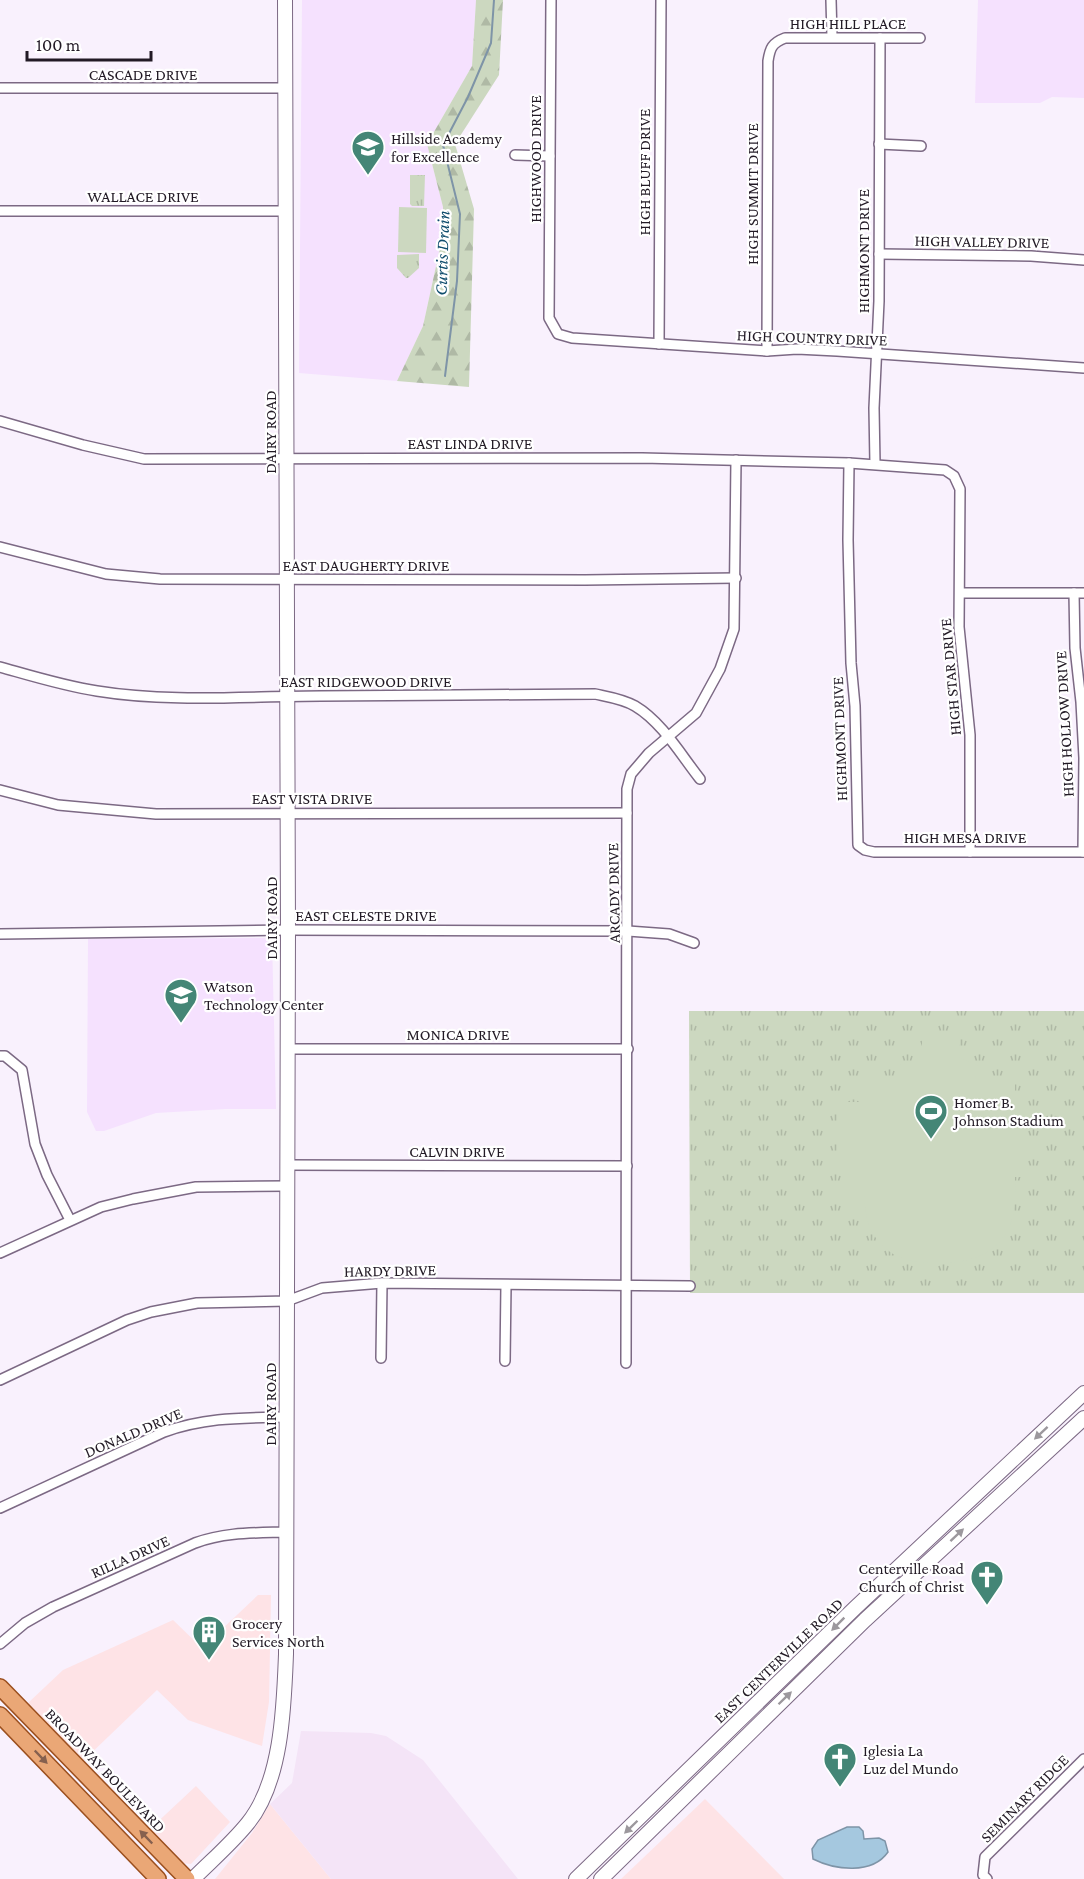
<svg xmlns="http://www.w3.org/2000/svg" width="1084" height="1879" font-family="'Crimson Pro',serif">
  <defs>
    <pattern id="grass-tufts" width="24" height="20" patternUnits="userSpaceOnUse" patternTransform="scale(1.5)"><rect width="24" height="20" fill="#ccd8c0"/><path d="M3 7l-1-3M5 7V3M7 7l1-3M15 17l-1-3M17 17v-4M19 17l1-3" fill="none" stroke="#afb9a5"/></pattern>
    <pattern id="forest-firs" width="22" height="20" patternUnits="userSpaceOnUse" patternTransform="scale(1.5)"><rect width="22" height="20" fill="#ccd8c0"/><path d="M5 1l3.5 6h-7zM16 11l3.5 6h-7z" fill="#afb9a5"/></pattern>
  </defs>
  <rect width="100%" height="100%" fill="#f9f1fd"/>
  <!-- commercial -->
  <g fill="#fee3e6">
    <path d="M 258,1595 L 271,1595 L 269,1702 L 262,1746 L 188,1720 L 157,1690 L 84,1760 L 28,1703 L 63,1670 L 173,1620 L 202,1648 Z"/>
    <path d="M 196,1786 L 230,1822 L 191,1864 L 180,1863 L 149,1830 Z"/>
    <path d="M 705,1799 L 784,1879 L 621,1879 Z"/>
    <path d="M 270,1804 L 331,1879 L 215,1879 L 252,1833 Z"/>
  </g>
  <!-- industrial -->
  <path fill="#f4e4f7" d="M 301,1731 L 371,1733 L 386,1736 L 423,1760 L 518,1879 L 331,1879 L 270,1804 L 292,1783 Z"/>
  <!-- built -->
  <g fill="#f5e1fe">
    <path d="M 302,0 L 476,0 L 472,66 L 427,144 L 443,207 L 443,234 L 423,326 L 397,381 L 299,373 Z"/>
    <path d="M 978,0 L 1084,0 L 1084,98 L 1052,97 L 1040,103 L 975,103 Z"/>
    <path d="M 272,938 L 276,1109 L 226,1109 L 156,1113 L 104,1131 L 96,1131 L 87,1112 L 88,939 Z"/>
  </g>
  <!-- grass -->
  <g fill="url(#grass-tufts)">
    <path d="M 410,175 L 425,175 L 424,206 L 412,206 L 410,204 Z"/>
    <path d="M 419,254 L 419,268 L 408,278 L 406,278 L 397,268 L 397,255 Z"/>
    <path d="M 689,1011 L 1084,1011 L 1084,1293 L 690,1293 Z"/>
  </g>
  <!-- forest -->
  <path fill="url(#forest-firs)" d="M 476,0 L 503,0 L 499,75 L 455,144 L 474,209 L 469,387 L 397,381 L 423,326 L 443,234 L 443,207 L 427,144 L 472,66 Z"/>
  <!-- pitch -->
  <g fill="#ccd8c0">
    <path d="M 399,207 L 427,208 L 426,253 L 398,252 Z"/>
    <path d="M 922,1038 L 959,1038 L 959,1057 L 980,1066 L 981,1078 L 1015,1078 L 1015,1111 L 1026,1111 L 1026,1177 L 1015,1177 C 1015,1194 1016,1212 1009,1228 C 995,1256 968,1263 939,1263 C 917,1263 896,1261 880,1243 C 868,1230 865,1213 864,1196 L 847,1196 L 847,1181 L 844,1181 L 844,1167 L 837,1167 L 837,1113 L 844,1113 L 844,1102 L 861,1102 L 861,1093 L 864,1092 L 864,1078 L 900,1078 L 900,1065 L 922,1057 Z"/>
  </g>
  <!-- water -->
  <path fill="#a5c8df" stroke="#7e94a7" stroke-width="1.5" d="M 847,1827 L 859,1827 L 863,1831 L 864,1839 L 879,1838 L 885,1841 L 888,1852 C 872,1875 835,1870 813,1859 L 812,1849 L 818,1840 Z"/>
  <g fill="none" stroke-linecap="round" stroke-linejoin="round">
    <!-- stream -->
    <path stroke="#7e94a7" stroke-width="2" d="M 445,376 L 457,281 L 460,214 L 443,145 L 468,97 L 491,43 L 494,0"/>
    <!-- street casing -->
    <g stroke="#7c6984" stroke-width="12">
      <g id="street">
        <path d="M 551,0 L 549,318 L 558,334 L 572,338 L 767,351 L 797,349 L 837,351 L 1084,368"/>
        <path d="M 831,0 L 832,37"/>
        <path d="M 0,88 L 286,88"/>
        <path d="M 879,144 L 921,146"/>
        <path d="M 515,155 L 550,156"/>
        <path d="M 0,211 L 286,211"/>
        <path d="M 879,254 L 1031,256 L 1084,260"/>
        <path d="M 659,344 L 661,0"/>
        <path d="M 767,351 L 768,61 C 770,48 772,43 785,38 L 920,38"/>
        <path d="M 0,421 L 83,445 L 144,459 L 642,458 L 849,463 L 945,470 L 954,476 L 960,489 L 959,627 L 970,735 L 970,852"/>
        <path d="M 849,463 L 848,540 L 851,663 L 855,706 L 858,845 L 865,850 L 874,852 L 1084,852"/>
        <path d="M 875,464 L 874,408 L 879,301 L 880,38"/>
        <path d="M 0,547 L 106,574 L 160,579 L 585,580 L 736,578"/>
        <path d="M 960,593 L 1084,593"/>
        <path d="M 1074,593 L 1075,648 L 1081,702 L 1084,758 L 1083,852"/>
        <path d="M 0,667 C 32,676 64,686 97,691 C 171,703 247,696 321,696 C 412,695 504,695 595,694 C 609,697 623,699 635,706 C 662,722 681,755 700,779"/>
        <path d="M 0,790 L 58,805 L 156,814 L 627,813"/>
        <path d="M 0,934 L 288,930 L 628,931 L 669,934 L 694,943"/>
        <path d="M 288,1049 L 628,1049"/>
        <path d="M 0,1056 L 5,1056 L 22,1070 L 35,1144 L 47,1175 L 70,1220"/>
        <path d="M 287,1165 L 627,1166"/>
        <path d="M 0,1253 L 101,1207 L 133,1199 L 196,1187 L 287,1186"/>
        <path d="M 381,1358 L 382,1283"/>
        <path d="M 505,1361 L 506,1285"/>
        <path d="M 626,1363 L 627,789 L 631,774 L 649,753 L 696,713 L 720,669 L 734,629 L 736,460"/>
        <path d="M 0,1380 L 127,1320 L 151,1312 L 197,1303 L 287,1301 L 322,1288 L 382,1283 L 690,1286"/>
        <path d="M 0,1508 L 164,1432 C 206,1417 242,1418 286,1417"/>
        <path d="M 0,1644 L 25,1623 L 53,1607 L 195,1543 C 225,1532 254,1533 286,1532"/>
        <path d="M 987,1879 L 983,1875 L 985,1857 L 1084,1759"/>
      </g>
    </g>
    <!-- secondary casing -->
    <g stroke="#7c6984" stroke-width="16">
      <g id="secondary">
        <path d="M 193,1879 C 211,1861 232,1843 248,1823 C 282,1781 284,1706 286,1654 L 288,930 L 285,0"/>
        <path d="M 576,1879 L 855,1608 L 1084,1393"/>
        <path d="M 601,1879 L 865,1620 L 1084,1418"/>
      </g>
    </g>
    <!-- primary casing -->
    <g stroke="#9b4f1e" stroke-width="18">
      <g id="primary">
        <path d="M 0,1687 L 187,1879"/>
        <path d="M 0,1715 L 158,1879"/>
      </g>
    </g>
    <!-- street -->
    <use href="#street" stroke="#fff" stroke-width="9"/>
    <!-- secondary -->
    <use href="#secondary" stroke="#fff" stroke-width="14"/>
    <!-- primary -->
    <use href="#primary" stroke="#eaa776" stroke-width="15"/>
  </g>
  <!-- one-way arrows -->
  <defs><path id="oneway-solid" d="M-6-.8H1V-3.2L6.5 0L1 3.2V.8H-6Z" transform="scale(1.5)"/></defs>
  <g fill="#9c989d">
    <use href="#oneway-solid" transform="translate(1041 1433) rotate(137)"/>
    <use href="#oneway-solid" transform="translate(957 1535) rotate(-43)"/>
    <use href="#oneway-solid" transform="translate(838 1624) rotate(135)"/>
    <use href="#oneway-solid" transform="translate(785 1698) rotate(-44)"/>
    <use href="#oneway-solid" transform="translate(631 1827) rotate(136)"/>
  </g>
  <g fill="#86604e">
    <use href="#oneway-solid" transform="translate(41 1757) rotate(46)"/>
    <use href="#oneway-solid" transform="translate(146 1837) rotate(-134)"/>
  </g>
  <!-- icons -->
  <defs>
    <g id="school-pin" transform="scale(1.725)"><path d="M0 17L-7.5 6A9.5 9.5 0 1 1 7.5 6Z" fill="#448676" stroke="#fff"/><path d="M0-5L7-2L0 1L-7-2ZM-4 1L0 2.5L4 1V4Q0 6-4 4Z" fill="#fff"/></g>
    <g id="stadium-pin" transform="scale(1.725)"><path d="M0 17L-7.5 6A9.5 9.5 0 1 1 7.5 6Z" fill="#448676" stroke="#fff"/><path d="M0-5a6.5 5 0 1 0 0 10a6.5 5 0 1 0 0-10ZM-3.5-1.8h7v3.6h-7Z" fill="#fff"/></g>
    <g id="church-pin" transform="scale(1.725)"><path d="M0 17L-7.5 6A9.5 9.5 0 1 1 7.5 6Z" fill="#448676" stroke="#fff"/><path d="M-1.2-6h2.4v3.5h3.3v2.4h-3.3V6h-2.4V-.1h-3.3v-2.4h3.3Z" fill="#fff"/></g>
    <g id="building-pin" transform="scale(1.725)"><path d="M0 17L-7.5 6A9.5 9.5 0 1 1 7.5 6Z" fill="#448676" stroke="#fff"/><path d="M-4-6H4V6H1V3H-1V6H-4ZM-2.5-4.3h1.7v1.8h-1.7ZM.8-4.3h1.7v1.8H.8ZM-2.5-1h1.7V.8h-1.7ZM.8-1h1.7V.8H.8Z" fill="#fff"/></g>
  </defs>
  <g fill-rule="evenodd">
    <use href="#school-pin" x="368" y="147"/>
    <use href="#school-pin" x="181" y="995"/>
    <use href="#stadium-pin" x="931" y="1111"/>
    <use href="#church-pin" x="987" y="1577"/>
    <use href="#building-pin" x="209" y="1632"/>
    <use href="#church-pin" x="840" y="1759"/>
  </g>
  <g text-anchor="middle" stroke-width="4.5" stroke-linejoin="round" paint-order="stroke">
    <!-- street labels -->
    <g font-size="16" fill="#221a25" stroke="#fff">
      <text x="848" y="29">HIGH HILL PLACE</text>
      <text x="143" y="80">CASCADE DRIVE</text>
      <text transform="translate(535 159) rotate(-90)" y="6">HIGHWOOD DRIVE</text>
      <text transform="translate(644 172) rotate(-90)" y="6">HIGH BLUFF DRIVE</text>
      <text transform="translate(752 194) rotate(-90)" y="6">HIGH SUMMIT DRIVE</text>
      <text x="143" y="202">WALLACE DRIVE</text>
      <text transform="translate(982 241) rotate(1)" y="6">HIGH VALLEY DRIVE</text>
      <text transform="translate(863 251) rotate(-90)" y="6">HIGHMONT DRIVE</text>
      <text transform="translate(812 337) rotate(2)" y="6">HIGH COUNTRY DRIVE</text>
      <text transform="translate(270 432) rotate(-90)" y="6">DAIRY ROAD</text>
      <text x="470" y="449">EAST LINDA DRIVE</text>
      <text x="366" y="571">EAST DAUGHERTY DRIVE</text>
      <text transform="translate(950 677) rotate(-95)" y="6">HIGH STAR DRIVE</text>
      <text x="366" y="687">EAST RIDGEWOOD DRIVE</text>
      <text transform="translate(1064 724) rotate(-93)" y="6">HIGH HOLLOW DRIVE</text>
      <text transform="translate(839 739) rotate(-92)" y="6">HIGHMONT DRIVE</text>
      <text x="312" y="804">EAST VISTA DRIVE</text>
      <text x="965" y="843">HIGH MESA DRIVE</text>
      <text transform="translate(613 893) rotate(-91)" y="6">ARCADY DRIVE</text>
      <text x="366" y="921">EAST CELESTE DRIVE</text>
      <text transform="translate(271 918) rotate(-90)" y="6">DAIRY ROAD</text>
      <text x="458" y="1040">MONICA DRIVE</text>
      <text x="457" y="1157">CALVIN DRIVE</text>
      <text transform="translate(390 1270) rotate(-1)" y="6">HARDY DRIVE</text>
      <text transform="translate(270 1404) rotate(-90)" y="6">DAIRY ROAD</text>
      <text transform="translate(133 1432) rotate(-23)" y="6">DONALD DRIVE</text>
      <text transform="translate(130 1556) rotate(-24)" y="6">RILLA DRIVE</text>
      <text transform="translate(778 1660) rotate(-44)" y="6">EAST CENTERVILLE ROAD</text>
      <text transform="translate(106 1770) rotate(46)" y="6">BROADWAY BOULEVARD</text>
      <text transform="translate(1024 1798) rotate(-45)" y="6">SEMINARY RIDGE</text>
    </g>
    <!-- poi labels -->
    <g font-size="16" fill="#221a25" stroke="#fff" text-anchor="start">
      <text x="391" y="144">Hillside Academy<tspan x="391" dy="18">for Excellence</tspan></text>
      <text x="204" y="992">Watson<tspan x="204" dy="18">Technology Center</tspan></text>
      <text x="954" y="1108">Homer B.<tspan x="954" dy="18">Johnson Stadium</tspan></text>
      <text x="964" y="1574" text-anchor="end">Centerville Road<tspan x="964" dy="18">Church of Christ</tspan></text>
      <text x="232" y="1629">Grocery<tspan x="232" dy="18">Services North</tspan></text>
      <text x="863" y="1756">Iglesia La<tspan x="863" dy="18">Luz del Mundo</tspan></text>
    </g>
    <!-- water labels -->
    <g font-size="18" font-style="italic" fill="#0f4d6d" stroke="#fff">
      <text transform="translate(442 253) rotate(-88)" y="6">Curtis Drain</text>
    </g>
  </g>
  <!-- scale -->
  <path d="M27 51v9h124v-9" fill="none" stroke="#221a25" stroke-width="3"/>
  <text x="36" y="51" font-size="18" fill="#221a25" stroke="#ffffff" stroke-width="4.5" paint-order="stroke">100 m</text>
</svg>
